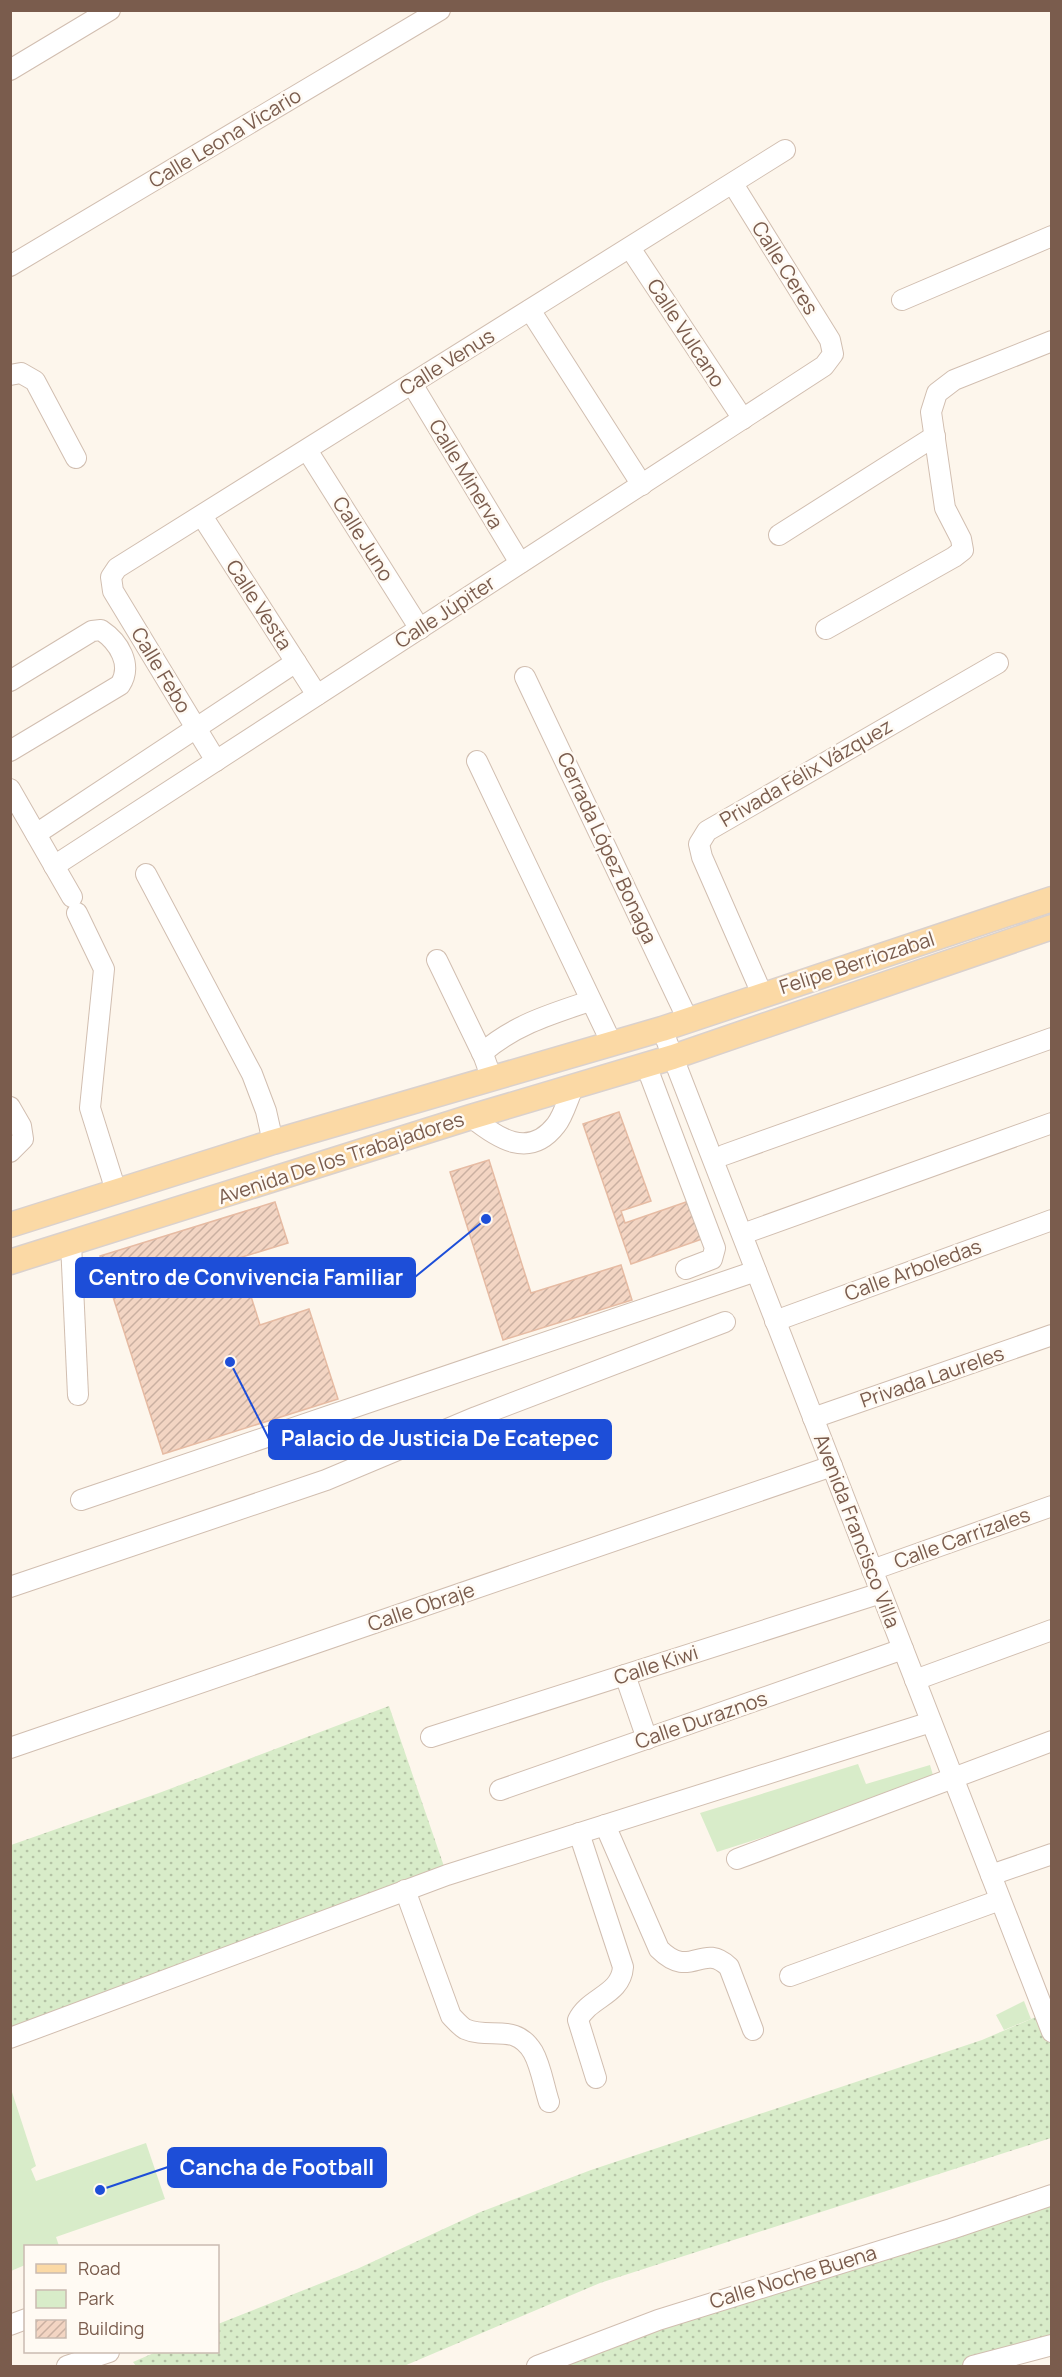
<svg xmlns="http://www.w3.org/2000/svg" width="1062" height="2377" font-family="Manrope,sans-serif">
  <defs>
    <pattern id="grass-dots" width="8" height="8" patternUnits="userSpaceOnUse" patternTransform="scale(1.5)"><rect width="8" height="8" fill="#d8ecc9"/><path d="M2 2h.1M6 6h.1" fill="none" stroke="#b4c2a5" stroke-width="1.8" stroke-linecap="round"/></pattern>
    <pattern id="building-hatch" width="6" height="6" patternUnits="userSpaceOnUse" patternTransform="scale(1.5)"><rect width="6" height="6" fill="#f3d5c3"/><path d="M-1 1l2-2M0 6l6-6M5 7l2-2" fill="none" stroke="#cab0a1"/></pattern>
  </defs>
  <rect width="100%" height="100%" fill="#fdf6ec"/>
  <!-- grass -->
  <g fill="url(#grass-dots)">
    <path d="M 389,1706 L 449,1881 L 11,2040 L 11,1845 L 159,1793 Z"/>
    <path d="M 1045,2013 L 1051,2030 L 1051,2138 L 600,2283 L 404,2366 L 136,2366 L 133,2362 L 156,2352 L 218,2352 L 218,2324 L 357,2269 L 478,2213 L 591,2170 L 982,2040 Z"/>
    <path d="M 1051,2187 L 1051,2347 L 987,2366 L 531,2366 Z"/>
  </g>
  <!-- park -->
  <g fill="#d8ecc9">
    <path d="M 858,1764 L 866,1784 L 930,1765 L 935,1782 L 717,1852 L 700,1813 Z"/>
    <path d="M 1024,2001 L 1031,2019 L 1004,2030 L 996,2015 Z"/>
    <path d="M 11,2089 L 36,2166 L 31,2169 L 36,2181 L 146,2143 L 165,2199 L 56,2237 L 59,2246 L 26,2246 L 25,2265 L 11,2271 Z"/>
  </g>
  <!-- building -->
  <g fill="url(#building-hatch)" stroke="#e6bba3" stroke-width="1.5">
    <path d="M 619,1112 L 651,1201 L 621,1211 L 625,1223 L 689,1201 L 702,1239 L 631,1264 L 583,1124 Z"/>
    <path d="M 489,1160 L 531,1293 L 621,1265 L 632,1300 L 503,1340 L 450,1172 Z"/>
    <path d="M 275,1202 L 288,1243 L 239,1258 L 260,1325 L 309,1309 L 338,1399 L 163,1454 L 100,1256 Z"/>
  </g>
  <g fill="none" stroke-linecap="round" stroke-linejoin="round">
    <!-- minor casing -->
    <g stroke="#d1beb0" stroke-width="22">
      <g id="minor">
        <path d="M 10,70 L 110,10"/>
        <path d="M 630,248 L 743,419"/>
        <path d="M 10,266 L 440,10"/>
        <path d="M 902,300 L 1052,236"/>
        <path d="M 530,310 L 642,485"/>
        <path d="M 10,375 L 21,373 L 35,381 L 76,458"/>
        <path d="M 412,384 L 520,563"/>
        <path d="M 307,450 L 420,629"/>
        <path d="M 202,516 L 317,695"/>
        <path d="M 779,535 L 935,436"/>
        <path d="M 826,629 L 954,557 L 963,550 L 961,539 L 945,508 L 931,412 L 937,393 L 954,380 L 1052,341"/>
        <path d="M 525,677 L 688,1020"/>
        <path d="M 10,681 L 92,631 L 101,630 C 119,642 133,665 120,685 L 10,751"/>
        <path d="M 216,761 L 113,591 L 111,577 L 117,568 L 785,150"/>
        <path d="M 477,761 L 612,1044"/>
        <path d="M 10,789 L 72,897"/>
        <path d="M 36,834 L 296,662"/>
        <path d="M 54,866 L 824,366 L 833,354 L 830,340 L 733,184"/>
        <path d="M 146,874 L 252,1074 L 266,1111 L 273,1142"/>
        <path d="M 77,913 L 104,969 L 90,1108 L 116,1191"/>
        <path d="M 437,960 L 484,1057 L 492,1079"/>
        <path d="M 762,994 L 702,857 L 699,844 L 707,831 L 998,663"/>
        <path d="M 662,1029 L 1052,2032"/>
        <path d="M 482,1053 C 514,1025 551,1014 590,1001"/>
        <path d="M 646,1065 L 715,1248 L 712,1259 L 686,1269"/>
        <path d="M 10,1107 L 21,1126 L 23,1139 L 10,1152"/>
        <path d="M 471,1117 C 497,1138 529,1160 556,1125 C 564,1115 568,1098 574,1086"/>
        <path d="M 724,1155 L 1052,1038"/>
        <path d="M 751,1231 L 1052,1123"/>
        <path d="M 71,1243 L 78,1395"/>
        <path d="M 775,1321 L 1052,1220"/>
        <path d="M 813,1418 L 1052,1335"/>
        <path d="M 81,1500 L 756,1271"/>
        <path d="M 872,1570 L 1052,1506"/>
        <path d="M 10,1587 L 326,1480 L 476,1417 L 725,1322"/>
        <path d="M 625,1675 L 647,1739"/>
        <path d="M 915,1680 L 1052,1630"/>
        <path d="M 431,1737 L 881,1593"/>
        <path d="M 10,1748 L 832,1466"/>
        <path d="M 500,1790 L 903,1649"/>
        <path d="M 605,1825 L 659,1949 C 691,1981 702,1941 729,1967 L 753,2030"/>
        <path d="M 579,1833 L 623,1967 C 621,1995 589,1997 578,2020 L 596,2078"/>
        <path d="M 737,1859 L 1052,1741"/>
        <path d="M 991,1875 L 1052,1854"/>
        <path d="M 405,1890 L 451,2016 C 455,2020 460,2026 465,2029 C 490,2040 515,2022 533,2052 C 541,2066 544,2087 549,2102"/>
        <path d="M 790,1976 L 1000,1900"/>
        <path d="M 10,2038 L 447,1875 L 931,1722"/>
        <path d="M 10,2325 L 26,2319"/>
        <path d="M 67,2366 L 109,2352"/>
        <path d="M 537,2366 L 658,2320 L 951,2229 L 1052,2195"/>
        <path d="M 973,2366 L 1052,2345"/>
      </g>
    </g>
    <!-- major casing -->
    <g stroke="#dad1cd" stroke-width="27">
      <g id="major">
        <path d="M 10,1225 L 273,1142 L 662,1029 L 1052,899"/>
        <path d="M 10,1262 L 471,1117 L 673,1057 L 1052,927"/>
      </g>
    </g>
    <!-- minor -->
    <use href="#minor" stroke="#fff" stroke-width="20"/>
    <!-- major -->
    <use href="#major" stroke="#fbd9a5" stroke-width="24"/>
  </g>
  <g text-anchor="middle" stroke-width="5" stroke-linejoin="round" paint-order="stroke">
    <!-- street labels -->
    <g font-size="20" fill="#7a5c4d" stroke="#fffaf3">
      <text transform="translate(225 138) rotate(-31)" y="7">Calle Leona Vicario</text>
      <text transform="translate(785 268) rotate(58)" y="7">Calle Ceres</text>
      <text transform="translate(686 333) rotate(57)" y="7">Calle Vulcano</text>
      <text transform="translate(447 362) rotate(-32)" y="7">Calle Venus</text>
      <text transform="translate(466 474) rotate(59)" y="7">Calle Minerva</text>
      <text transform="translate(363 539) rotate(58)" y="7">Calle Juno</text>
      <text transform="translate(259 605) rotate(57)" y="7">Calle Vesta</text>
      <text transform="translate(445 612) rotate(-33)" y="7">Calle Júpiter</text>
      <text transform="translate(161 670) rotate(59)" y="7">Calle Febo</text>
      <text transform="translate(806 773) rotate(-30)" y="7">Privada Félix Vázquez</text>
      <text transform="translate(607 848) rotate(65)" y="7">Cerrada López Bonaga</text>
      <text transform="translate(857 963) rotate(-18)" y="7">Felipe Berriozabal</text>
      <text transform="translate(341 1158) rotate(-18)" y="7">Avenida De los Trabajadores</text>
      <text transform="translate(913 1270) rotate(-20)" y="7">Calle Arboledas</text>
      <text transform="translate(932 1377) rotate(-19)" y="7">Privada Laureles</text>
      <text transform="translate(857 1531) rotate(69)" y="7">Avenida Francisco Villa</text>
      <text transform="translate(962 1538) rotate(-20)" y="7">Calle Carrizales</text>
      <text transform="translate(421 1607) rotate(-19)" y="7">Calle Obraje</text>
      <text transform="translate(656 1665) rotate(-18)" y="7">Calle Kiwi</text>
      <text transform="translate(701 1720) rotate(-19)" y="7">Calle Duraznos</text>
      <text transform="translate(793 2277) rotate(-17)" y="7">Calle Noche Buena</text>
    </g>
  </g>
  <!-- callouts -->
  <path fill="none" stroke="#1d4ed8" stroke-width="2" d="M486 1219L415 1277M230 1362L269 1439M100 2190L168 2167"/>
  <g fill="#1d4ed8" stroke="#fffaf3" stroke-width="2">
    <circle cx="486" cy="1219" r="6"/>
    <circle cx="230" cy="1362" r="6"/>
    <circle cx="100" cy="2190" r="6"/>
  </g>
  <g fill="#1d4ed8" stroke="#1d4ed8" stroke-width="2">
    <rect x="76" y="1258" width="339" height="39" rx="6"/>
    <rect x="269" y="1420" width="342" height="39" rx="6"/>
    <rect x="168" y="2148" width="218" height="39" rx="6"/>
  </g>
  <g font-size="21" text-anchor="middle" font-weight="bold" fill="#fff">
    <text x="246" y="1285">Centro de Convivencia Familiar</text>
    <text x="440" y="1446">Palacio de Justicia De Ecatepec</text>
    <text x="277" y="2175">Cancha de Football</text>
  </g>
  <!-- border -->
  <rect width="1062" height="2377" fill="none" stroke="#7a5c4d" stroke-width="24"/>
  <!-- legend -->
  <rect x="24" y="2245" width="195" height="108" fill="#fffaf3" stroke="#cabbb1" stroke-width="1.5"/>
  <rect x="36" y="2264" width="30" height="9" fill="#fbd9a5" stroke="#cabbb1" stroke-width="1.5"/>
  <text x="78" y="2275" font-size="18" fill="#7a5c4d">Road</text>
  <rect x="36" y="2290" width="30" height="18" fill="#d8ecc9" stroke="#cabbb1" stroke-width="1.5"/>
  <text x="78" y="2305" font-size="18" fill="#7a5c4d">Park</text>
  <rect x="36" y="2320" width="30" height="18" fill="url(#building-hatch)" stroke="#cabbb1" stroke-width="1.5"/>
  <text x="78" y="2335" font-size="18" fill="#7a5c4d">Building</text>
</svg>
